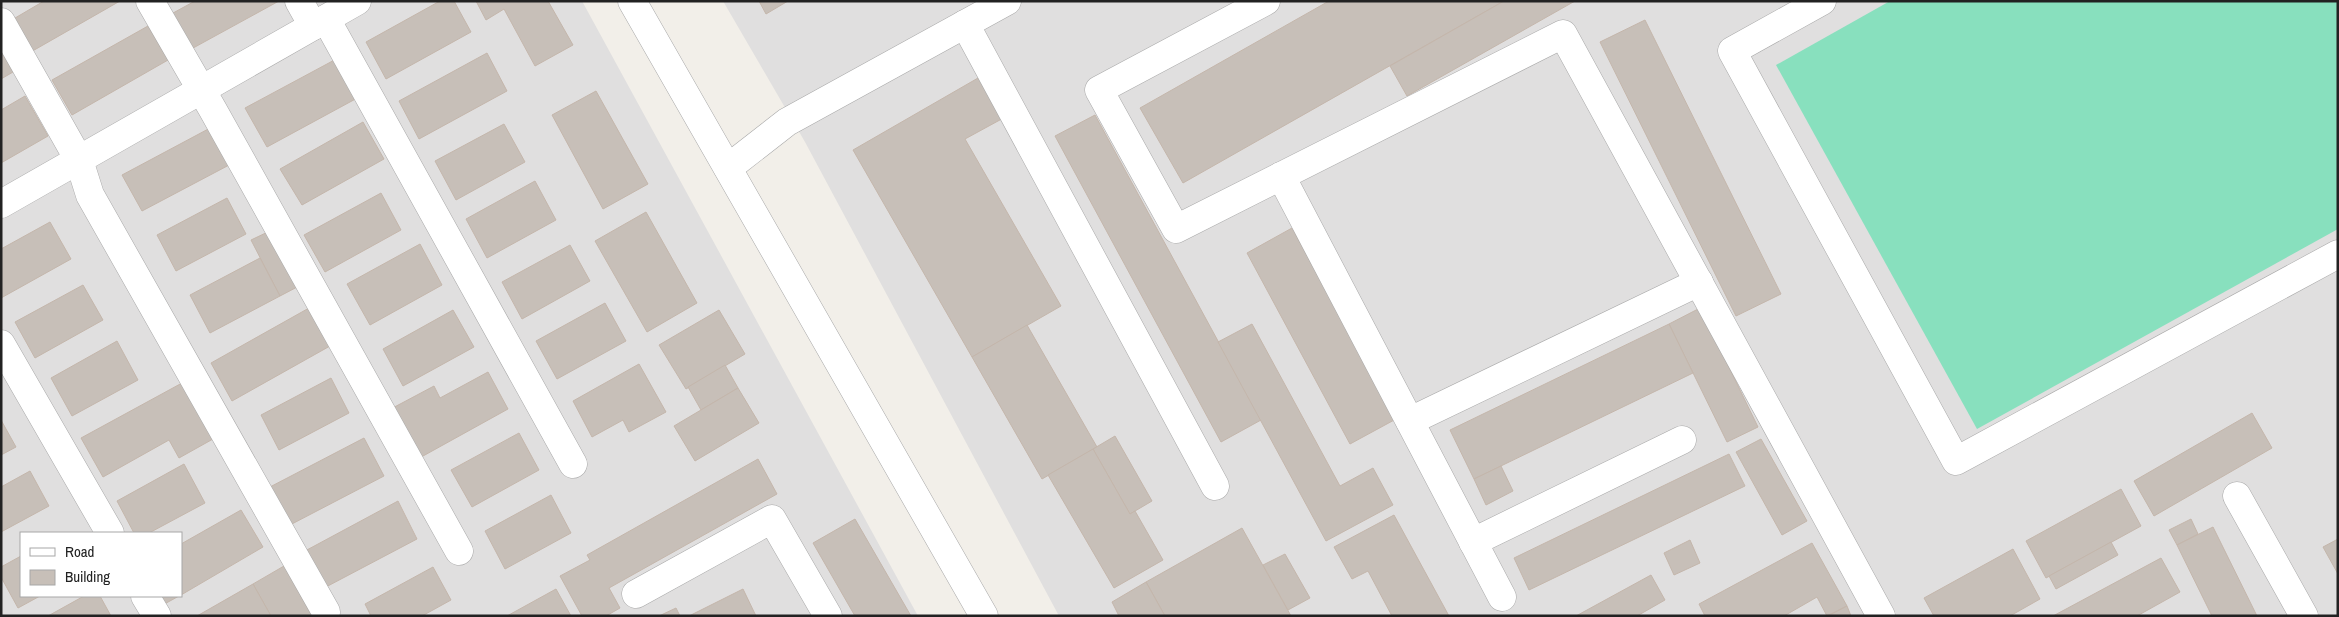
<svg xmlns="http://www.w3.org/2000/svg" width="2339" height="617" font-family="'Archivo Narrow',sans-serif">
  <rect width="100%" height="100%" fill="#f2efe9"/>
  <!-- residential -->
  <g fill="#e0dfdf" fill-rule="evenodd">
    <path d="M 1,1 L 582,1 L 918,616 L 1,616 ZM 21,533 L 181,533 L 181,596 L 21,596 Z"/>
    <path d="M 723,1 L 2338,1 L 2338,616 L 1059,616 L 805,142 Z"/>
  </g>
  <!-- pitch -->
  <path fill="#88e0be" d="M 1890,1 L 2338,1 L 2338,229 L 1977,429 L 1776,65 Z"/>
  <!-- building -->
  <g fill="#c7bfb8" stroke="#c4b6ab">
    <path d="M 44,1 L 120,1 L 29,53 L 10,21 Z"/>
    <path d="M 195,1 L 279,1 L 184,53 L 164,18 Z"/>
    <path d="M 440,1 L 454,1 L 471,32 L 386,79 L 366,42 Z"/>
    <path d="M 476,1 L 548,1 L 573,45 L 535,66 L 504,9 L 486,20 Z"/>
    <path d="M 759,1 L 788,1 L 766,14 Z"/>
    <path d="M 1329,1 L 1504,1 L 1183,183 L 1140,108 Z"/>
    <path d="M 1504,1 L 1575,1 L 1407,96 L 1390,66 Z"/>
    <path d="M 1645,20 L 1781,294 L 1736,316 L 1600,42 Z"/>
    <path d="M 148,26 L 168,60 L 72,115 L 52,80 Z"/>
    <path d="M 1,51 L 13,72 L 1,79 Z"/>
    <path d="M 487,53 L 507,91 L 419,139 L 399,101 Z"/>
    <path d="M 340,57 L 361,96 L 267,147 L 245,108 Z"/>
    <path d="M 985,74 L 1009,115 L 965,139 L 1061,306 L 972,357 L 853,150 Z"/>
    <path d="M 596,91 L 648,184 L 603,209 L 552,115 Z"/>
    <path d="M 25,96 L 48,136 L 1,163 L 1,110 Z"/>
    <path d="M 1095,115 L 1261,420 L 1221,442 L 1055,136 Z"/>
    <path d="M 363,122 L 384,159 L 302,205 L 280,169 Z"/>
    <path d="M 504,124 L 525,162 L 456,200 L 435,161 Z"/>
    <path d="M 212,127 L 231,164 L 142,211 L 122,175 Z"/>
    <path d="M 535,181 L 556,220 L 487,258 L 466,219 Z"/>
    <path d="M 381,193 L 401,230 L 325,272 L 304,235 Z"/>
    <path d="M 227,198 L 246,234 L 176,271 L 157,235 Z"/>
    <path d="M 646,212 L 697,303 L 647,332 L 595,241 Z"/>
    <path d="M 50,222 L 71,259 L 1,298 L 1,249 Z"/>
    <path d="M 1292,228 L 1396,419 L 1350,444 L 1247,253 Z"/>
    <path d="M 272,230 L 301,285 L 280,296 L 251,240 Z"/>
    <path d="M 420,244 L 442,285 L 370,325 L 347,284 Z"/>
    <path d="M 570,245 L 590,281 L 522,319 L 502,282 Z"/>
    <path d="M 260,258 L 280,296 L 210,333 L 190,295 Z"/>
    <path d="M 83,285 L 103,320 L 35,358 L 15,322 Z"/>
    <path d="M 605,303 L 626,341 L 557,379 L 536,341 Z"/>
    <path d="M 309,308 L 330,346 L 232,401 L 211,363 Z"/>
    <path d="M 1700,308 L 1758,427 L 1727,442 L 1669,324 Z"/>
    <path d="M 453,310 L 474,347 L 403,386 L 383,349 Z"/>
    <path d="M 719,310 L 745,354 L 686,389 L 659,345 Z"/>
    <path d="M 1252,324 L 1340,486 L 1373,468 L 1393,505 L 1326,541 L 1218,342 Z"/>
    <path d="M 1669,324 L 1693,373 L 1474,479 L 1450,430 Z"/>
    <path d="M 1027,325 L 1097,447 L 1042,479 L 972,357 Z"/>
    <path d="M 117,341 L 138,380 L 72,416 L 51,378 Z"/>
    <path d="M 639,364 L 666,412 L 629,432 L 623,420 L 592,437 L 573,401 Z"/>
    <path d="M 725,365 L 738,388 L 701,410 L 688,387 Z"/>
    <path d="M 488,372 L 508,409 L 414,461 L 387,411 L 434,386 L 440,398 Z"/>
    <path d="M 331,378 L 349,413 L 279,450 L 261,415 Z"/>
    <path d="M 182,383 L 213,439 L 179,458 L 169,440 L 103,477 L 81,438 Z"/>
    <path d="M 738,388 L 759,423 L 695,461 L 674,426 Z"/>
    <path d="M 2252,413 L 2272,448 L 2154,516 L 2134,481 Z"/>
    <path d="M 1,420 L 16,447 L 1,455 Z"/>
    <path d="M 519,433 L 539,470 L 472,507 L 451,470 Z"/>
    <path d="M 1115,436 L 1152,501 L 1130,514 L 1093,449 Z"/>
    <path d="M 364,438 L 384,476 L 288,526 L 268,488 Z"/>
    <path d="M 1761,439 L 1807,521 L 1782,535 L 1736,452 Z"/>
    <path d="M 1093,449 L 1130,514 L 1135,511 L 1163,560 L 1114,588 L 1048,475 Z"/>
    <path d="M 1729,454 L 1745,486 L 1529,590 L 1514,558 Z"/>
    <path d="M 758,459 L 777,494 L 609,588 L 620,608 L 606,616 L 582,616 L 560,576 L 590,560 L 587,555 Z"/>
    <path d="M 184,464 L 205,503 L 149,533 L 134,533 L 117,501 Z"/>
    <path d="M 1501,466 L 1513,491 L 1486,505 L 1474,479 Z"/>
    <path d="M 30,471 L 49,506 L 1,532 L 1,487 Z"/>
    <path d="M 2121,489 L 2141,526 L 2046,578 L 2026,541 Z"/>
    <path d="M 551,495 L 571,533 L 505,569 L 485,531 Z"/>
    <path d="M 398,501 L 417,539 L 324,588 L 305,551 Z"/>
    <path d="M 241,510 L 263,547 L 181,595 L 181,544 Z"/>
    <path d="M 1394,515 L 1449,616 L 1392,616 L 1368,571 L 1352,579 L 1334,547 Z"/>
    <path d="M 855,519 L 911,616 L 855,616 L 813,543 Z"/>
    <path d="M 2191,519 L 2198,534 L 2177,545 L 2169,530 Z"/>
    <path d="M 2213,527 L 2257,616 L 2212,616 L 2177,545 Z"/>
    <path d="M 1242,528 L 1291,616 L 1165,616 L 1146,582 Z"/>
    <path d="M 2338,539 L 2338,574 L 2323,547 Z"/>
    <path d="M 1690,540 L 1700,563 L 1674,575 L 1664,553 Z"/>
    <path d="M 2111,542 L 2118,555 L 2056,589 L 2049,576 Z"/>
    <path d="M 1812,543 L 1847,606 L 1827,616 L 1817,597 L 1784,616 L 1705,616 L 1699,604 Z"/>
    <path d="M 2013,549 L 2040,599 L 2010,616 L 1934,616 L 1924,598 Z"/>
    <path d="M 1285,554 L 1310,598 L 1288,610 L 1263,565 Z"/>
    <path d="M 21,556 L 21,596 L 40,596 L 18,608 L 1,577 L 1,567 Z"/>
    <path d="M 2161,558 L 2180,592 L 2137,616 L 2053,616 Z"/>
    <path d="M 284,566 L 312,616 L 271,616 L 253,584 Z"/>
    <path d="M 433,567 L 451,600 L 422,616 L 371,616 L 365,604 Z"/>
    <path d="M 1651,575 L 1665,600 L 1637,616 L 1576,616 Z"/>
    <path d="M 1146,582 L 1165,616 L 1119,616 L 1112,602 Z"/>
    <path d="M 253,584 L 271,616 L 197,616 Z"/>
    <path d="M 556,589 L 571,616 L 507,616 Z"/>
    <path d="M 743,589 L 756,616 L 689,616 Z"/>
    <path d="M 84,596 L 100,596 L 111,616 L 48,616 Z"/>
    <path d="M 152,596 L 179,596 L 159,607 Z"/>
    <path d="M 1847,606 L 1851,616 L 1828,616 Z"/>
    <path d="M 676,608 L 680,616 L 659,616 Z"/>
  </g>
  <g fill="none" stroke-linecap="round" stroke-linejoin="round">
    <!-- minor casing -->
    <g stroke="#a9a9a9" stroke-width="29">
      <g id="minor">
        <path d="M 150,1 L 213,110 L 459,551"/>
        <path d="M 299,1 L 313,26"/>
        <path d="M 632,1 L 984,616"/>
        <path d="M 1266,1 L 1099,90 L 1176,229 L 1563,34 L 1881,616"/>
        <path d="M 1822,1 L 1732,51 L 1956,461 L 2338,254"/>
        <path d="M 326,19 L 573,464"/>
        <path d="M 1,22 L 79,160 L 90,195 L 326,612"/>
        <path d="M 965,24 L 1215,486"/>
        <path d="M 728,168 L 787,122 L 1007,1"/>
        <path d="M 1281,176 L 1502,597"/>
        <path d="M 1,204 L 357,1"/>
        <path d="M 1,344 L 110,533"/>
        <path d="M 1410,421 L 1699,282"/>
        <path d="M 2237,496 L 2304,616"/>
        <path d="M 1473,542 L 1682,440"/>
        <path d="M 636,594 L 772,519 L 828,616"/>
        <path d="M 145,596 L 157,616"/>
      </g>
    </g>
    <!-- minor -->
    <use href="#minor" stroke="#fff" stroke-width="28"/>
  </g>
  <!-- border -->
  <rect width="2339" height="617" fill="none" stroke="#222222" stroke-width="5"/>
  <!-- legend -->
  <rect x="20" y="532" width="162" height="65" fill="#ffffff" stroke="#a7a7a7"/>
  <rect x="30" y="548" width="25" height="8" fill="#ffffff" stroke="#a7a7a7"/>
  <text x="65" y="557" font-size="15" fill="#222222">Road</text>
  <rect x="30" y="570" width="25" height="15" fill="#c7bfb8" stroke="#a7a7a7"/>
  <text x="65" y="582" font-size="15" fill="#222222">Building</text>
</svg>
